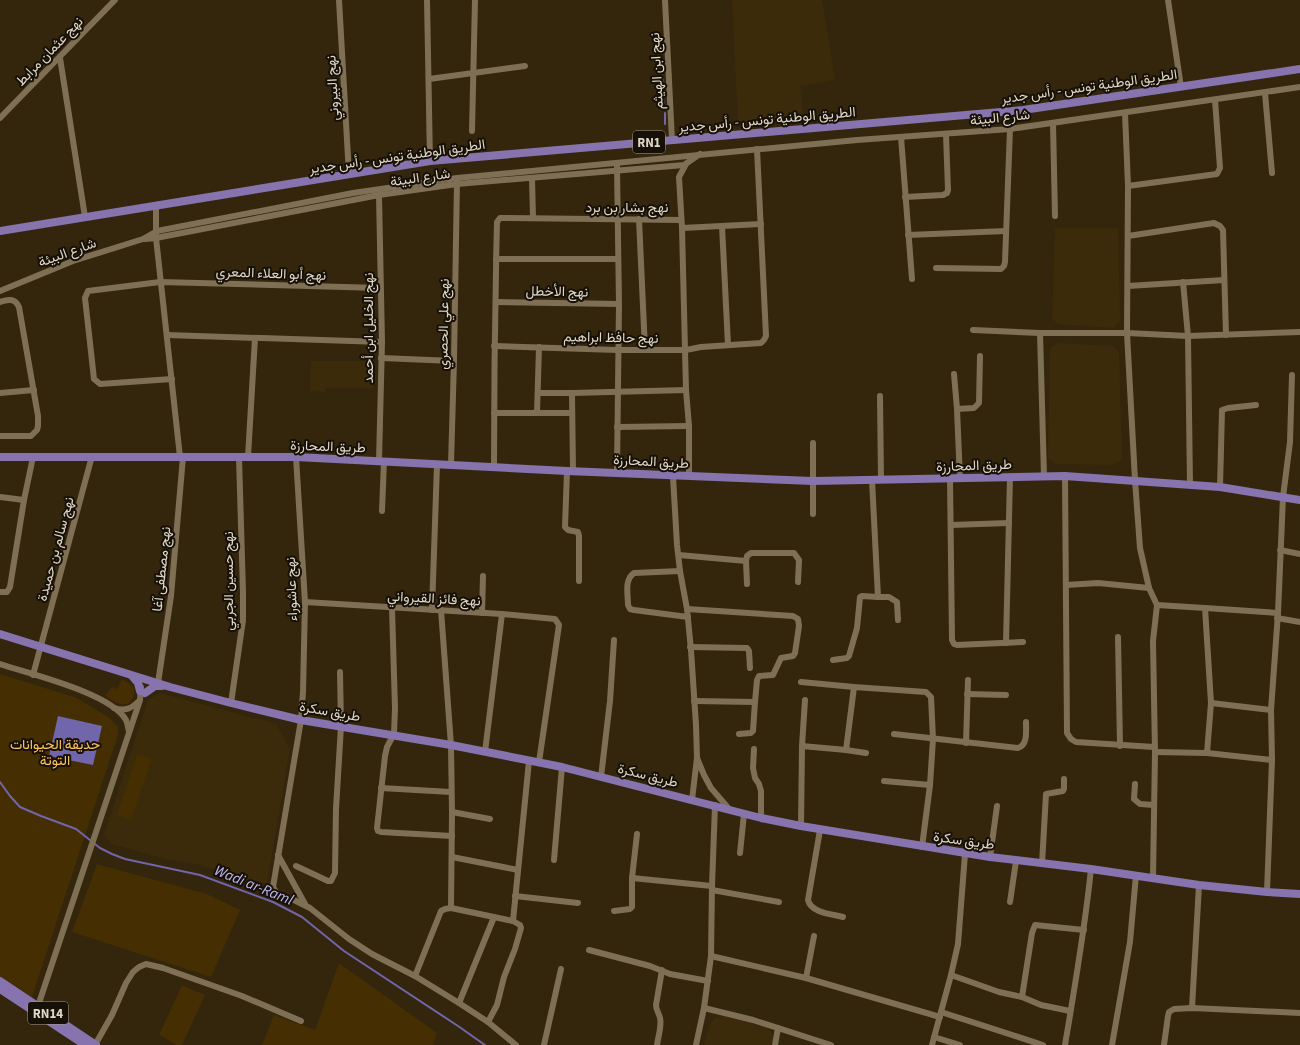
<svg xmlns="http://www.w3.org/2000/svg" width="1300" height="1045" font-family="'Source Sans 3',Vazirmatn,sans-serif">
  <rect width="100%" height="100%" fill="#33260d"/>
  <!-- built -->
  <g fill="#3c2b0a">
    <path d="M 732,0 L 822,0 L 835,80 L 800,86 L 804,122 L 797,123 L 797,119 L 738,124 Z"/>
    <path d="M 1055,228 L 1118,228 L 1120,321 L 1113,328 L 1058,324 L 1052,319 Z"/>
    <path d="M 1058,343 L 1114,346 L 1119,353 L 1122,459 L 1113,465 L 1056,464 L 1048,458 L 1050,348 Z"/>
    <path d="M 311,361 L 373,361 L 373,388 L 325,388 L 325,392 L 310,391 Z"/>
    <path d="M 160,693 L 276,724 L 290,749 L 267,884 L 192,863 L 170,860 L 111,844 L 104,835 L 148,700 Z"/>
    <path d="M 723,1016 L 744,1020 L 767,1028 L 773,1035 L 771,1045 L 704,1045 L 710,1024 L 715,1018 Z"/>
  </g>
  <!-- green -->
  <g fill="#442e02">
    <path d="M 0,674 L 77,698 L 110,718 L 118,727 L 118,735 L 32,997 L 0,976 Z"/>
    <path d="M 122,679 L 133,686 C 137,695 131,707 120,704 C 115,702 110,699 105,696 L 112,687 L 117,689 Z"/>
    <path d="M 137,754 L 152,759 L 131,820 L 117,815 Z"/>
    <path d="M 97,864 L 207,894 L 240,910 L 211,977 L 72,932 Z"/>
    <path d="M 339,963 L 437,1033 L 433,1045 L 262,1045 L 274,1015 L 315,1030 Z"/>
    <path d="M 182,985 L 205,995 L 182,1045 L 177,1045 L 159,1035 Z"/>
  </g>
  <!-- water -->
  <path fill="#7165ab" d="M 58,716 L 102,726 L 93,765 L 49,756 Z"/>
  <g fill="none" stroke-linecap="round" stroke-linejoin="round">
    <!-- stream -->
    <g stroke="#7165ab" stroke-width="2">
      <path d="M 662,76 L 663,85"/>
      <path d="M 663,95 L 664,103"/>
      <path d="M 665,113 L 665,124"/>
      <path d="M 0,782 L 10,796 L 20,807 L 41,816 L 76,829 L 100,848 L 112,854 L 125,859 L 200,875 L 273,902 L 302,917 L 344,951 L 458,1026 L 485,1045"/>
    </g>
    <!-- minor -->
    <g stroke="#7f6f55" stroke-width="6">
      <path d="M 339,0 L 349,175"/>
      <path d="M 427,0 L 430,161"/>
      <path d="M 665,0 L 672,140"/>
      <path d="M 1168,0 L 1181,87"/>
      <path d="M 60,58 L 85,217"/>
      <path d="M 429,79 L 525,66"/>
      <path d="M 1265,93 L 1272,173"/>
      <path d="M 1125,113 L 1128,186 L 1127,333 L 1135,480 L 1140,548 L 1149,588 L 1157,605"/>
      <path d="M 0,118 L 115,0"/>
      <path d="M 1053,123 L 1055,216"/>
      <path d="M 472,131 L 475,0"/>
      <path d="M 901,137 L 912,279"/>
      <path d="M 686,164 L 679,177 L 682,228 L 686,390 L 689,426 L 689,476"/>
      <path d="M 617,166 L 619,304 L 617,472"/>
      <path d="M 532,178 L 533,218"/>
      <path d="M 1128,186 L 1217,174 L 1220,168 L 1215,100"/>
      <path d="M 379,195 L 382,342 L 379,461"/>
      <path d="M 905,197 L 943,195 L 947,193 L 948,190 L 946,134"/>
      <path d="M 156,207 L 156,238 L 180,457"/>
      <path d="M 639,219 L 645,350"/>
      <path d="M 722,226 L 728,345"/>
      <path d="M 682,228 L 761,224"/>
      <path d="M 908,235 L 1006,231"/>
      <path d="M 1128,236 L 1214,223 L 1220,226 L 1223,230 L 1226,335"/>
      <path d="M 145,239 L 156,238 L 379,195 L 457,184 L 684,165 L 700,154"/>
      <path d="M 496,259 L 618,259"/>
      <path d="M 936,268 L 1001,269 L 1004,266 L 1005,262 L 1010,129"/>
      <path d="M 1183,282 L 1188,336 L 1190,485"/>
      <path d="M 1128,286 L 1224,280"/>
      <path d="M 0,291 L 73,261 L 143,239 L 157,231 L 353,193 L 457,178 L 857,140 L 1010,129 L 1300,87"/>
      <path d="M 0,302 C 8,299 15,298 19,307 L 38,416 L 38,426 L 37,430 L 31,436 L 0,436"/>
      <path d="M 496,302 L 619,304"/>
      <path d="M 973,330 L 1040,333"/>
      <path d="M 167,335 L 382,342"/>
      <path d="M 494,346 L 617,350 L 686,350 L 701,347 L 761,343 L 764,340 L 766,336 L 757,149"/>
      <path d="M 381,358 L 454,361"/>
      <path d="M 954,374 L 957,409"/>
      <path d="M 172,379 L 100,384 L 94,379 L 85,298 L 88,291 L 160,282 L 380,288"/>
      <path d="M 0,393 L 34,390"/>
      <path d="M 538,393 L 572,393"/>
      <path d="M 880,396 L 881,479"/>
      <path d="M 494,413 L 572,413"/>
      <path d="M 537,413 L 539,347"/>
      <path d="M 617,427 L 689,426"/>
      <path d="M 248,457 L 255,338"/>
      <path d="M 296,457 L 305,602 L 303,692 L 301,720 L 273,887 L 276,892 L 282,896 L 294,900 L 310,908 L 349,939 L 372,954 L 415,976 L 459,1003 L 488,1022 L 516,1045"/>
      <path d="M 451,464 L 454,361 L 457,181"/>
      <path d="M 494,467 C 494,386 495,304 497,222 L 500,218 L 681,220"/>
      <path d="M 567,471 L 565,527 L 568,530 L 578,532 L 579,536 L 579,581"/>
      <path d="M 573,471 L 572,393 L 686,390"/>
      <path d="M 673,476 L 677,545 L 680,571 L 687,609 L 691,650 L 696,725 L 697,758"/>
      <path d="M 1044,476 L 1040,333 L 1127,333 L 1188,336 L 1300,332"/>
      <path d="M 1065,476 L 1067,733 L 1071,739 L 1076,742 L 1154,747"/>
      <path d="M 950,479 L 952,640 L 954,644 L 957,645 L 1023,642"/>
      <path d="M 960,479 L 957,409 L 974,408 L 979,403 L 980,356"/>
      <path d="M 1220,487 L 1222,410 L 1228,408 L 1256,405"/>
      <path d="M 0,497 L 24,500"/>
      <path d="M 382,511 L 384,461"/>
      <path d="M 813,514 L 813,443"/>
      <path d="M 951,525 L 1009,523"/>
      <path d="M 1280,550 L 1300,554"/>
      <path d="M 679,555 L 746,561 L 747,556 L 751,553 L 794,553 L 799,560 L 798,582"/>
      <path d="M 746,561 L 747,584"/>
      <path d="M 680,571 L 634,573 C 624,580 628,594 628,605 L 630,609 L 634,610 L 688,617"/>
      <path d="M 1066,585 L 1098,583 L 1149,588"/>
      <path d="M 0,592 L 7,592 L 10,587 L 24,500 L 33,457"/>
      <path d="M 878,597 L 889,597 L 897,602 L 898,620"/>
      <path d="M 305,602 L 502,614 L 555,619 L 559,625 L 539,762"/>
      <path d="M 392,608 L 395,708 L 394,734 L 387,747 L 385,756 L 377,828 L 378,831 L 381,832 L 452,836"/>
      <path d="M 1205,608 L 1278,613"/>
      <path d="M 687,609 L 793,616 L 798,619 L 799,626 L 795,653 L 793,656 L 781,658 L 773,675 L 759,676 L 757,680 L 755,702"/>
      <path d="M 432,610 L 437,465"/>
      <path d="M 441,610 L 451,745 L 452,812 L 451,908"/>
      <path d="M 482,613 L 483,576"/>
      <path d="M 1277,618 L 1300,622"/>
      <path d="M 1118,637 L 1120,746"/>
      <path d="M 1006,643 L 1010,477"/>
      <path d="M 690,647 L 747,648 L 749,651 L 750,668"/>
      <path d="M 833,660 L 847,658 L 849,656 L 857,628 L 860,597 L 862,596 L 878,597 L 872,480"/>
      <path d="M 0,664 C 30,674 111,693 126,720 C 128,724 128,728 129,732"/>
      <path d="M 33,675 L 92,456"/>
      <path d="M 801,682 L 854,687 L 926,692 L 931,697 L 933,739 L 930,785 L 922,847"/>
      <path d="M 158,683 L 171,596 L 183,457"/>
      <path d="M 967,694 L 1006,695"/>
      <path d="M 694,701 L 755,702 L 753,731 L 751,733 L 739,734"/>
      <path d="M 231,703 L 243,620 L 243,592 L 239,457"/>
      <path d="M 1211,703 L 1271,710"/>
      <path d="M 114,708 C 125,712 132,708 139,701"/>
      <path d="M 894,734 L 1018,748 C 1028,745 1026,731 1026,722"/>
      <path d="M 966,743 L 968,680"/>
      <path d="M 802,746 L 846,750 L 854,687"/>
      <path d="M 754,749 L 753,768 L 755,778 L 759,784 L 761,791 L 761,818"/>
      <path d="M 846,750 L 866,753"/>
      <path d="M 485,752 L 502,614"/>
      <path d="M 1155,752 L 1207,753 L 1272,760"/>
      <path d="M 601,777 L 610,701 L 614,640"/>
      <path d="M 884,781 L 930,785"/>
      <path d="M 1135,784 L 1134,799 L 1140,804 L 1154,805"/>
      <path d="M 381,788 L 451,792"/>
      <path d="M 692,800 L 697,758 L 704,775 L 711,788 L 730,810"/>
      <path d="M 452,812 L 490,819"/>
      <path d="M 801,826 L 802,746 L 805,700"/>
      <path d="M 820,830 L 808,900 C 811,913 832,914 843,917"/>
      <path d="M 740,853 L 744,814"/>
      <path d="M 278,855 L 305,904"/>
      <path d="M 452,857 L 518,870"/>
      <path d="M 990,857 L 997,806"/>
      <path d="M 554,860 L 562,767"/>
      <path d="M 1042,864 L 1046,794 L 1063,791 L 1064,789 L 1064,779"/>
      <path d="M 296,866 L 328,881 L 331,881 L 335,873 L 336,809 L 341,726 L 340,672"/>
      <path d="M 632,878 L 712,886"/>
      <path d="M 1153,878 L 1155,752 L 1153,641 L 1157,605 L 1205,608 L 1211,703 L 1207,753"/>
      <path d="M 712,890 L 779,902"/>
      <path d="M 1267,892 L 1272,760 L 1271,710 L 1278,613 L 1283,497 L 1290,442 L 1292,375"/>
      <path d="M 515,896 L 578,903"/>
      <path d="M 1010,902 L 1016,861"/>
      <path d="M 614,911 L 630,909 L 632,907 L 632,878 L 637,834"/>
      <path d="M 513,921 L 529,761"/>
      <path d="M 589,950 L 650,966 L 670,974 L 708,981"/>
      <path d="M 711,956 L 806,978 L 940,1017"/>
      <path d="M 951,975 L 999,992 L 1022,997 L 1041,1005 L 1070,1011"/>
      <path d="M 415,976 L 441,911 L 445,909 L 451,908 L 513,921 L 520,925 L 521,928 L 515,949 L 504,977 L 497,1005 L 488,1022"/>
      <path d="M 806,978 L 814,936"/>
      <path d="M 1022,997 L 1032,933 L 1035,925 L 1084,930"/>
      <path d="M 459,1003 L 494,917"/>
      <path d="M 704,1008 L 753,1020 L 831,1045"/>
      <path d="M 1192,1008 L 1199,885"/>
      <path d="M 37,1009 L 140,700 L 141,687"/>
      <path d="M 941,1012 L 1043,1045"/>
      <path d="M 934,1037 L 960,1045"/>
      <path d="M 95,1045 L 112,1015 L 126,983 L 133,972 L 139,967 L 146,964 L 163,968 L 242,996 L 301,1021"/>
      <path d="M 544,1045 L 561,969"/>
      <path d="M 657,1045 C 658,1037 662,1026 660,1018 C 659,1013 656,1010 656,1005 L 662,970"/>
      <path d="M 696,1045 L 704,1008 L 711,956 L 712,886 L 715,805"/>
      <path d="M 775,1045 L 778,1028"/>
      <path d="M 932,1045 L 951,975 L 958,944 L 965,854"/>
      <path d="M 1065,1045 C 1075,986 1085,928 1091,869"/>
      <path d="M 1112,1045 L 1130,942 L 1136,875"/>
      <path d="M 1164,1045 L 1168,1016 L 1169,1012 L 1174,1009 L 1192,1008 L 1300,1013"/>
    </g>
    <!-- major -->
    <g stroke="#8773ad" stroke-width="8">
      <path d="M 0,231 L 430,161 L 1023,110 L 1300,69"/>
      <path d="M 0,457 L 296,457 L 567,471 L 813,481 L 1065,476 L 1220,487 L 1300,500"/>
      <path d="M 0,634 L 170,687 L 231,703 L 301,720 L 451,745 L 562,767 L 761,818 L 801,826 L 990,857 L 1091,869 L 1199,885 L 1267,892 L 1300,894"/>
      <path d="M 132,676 L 138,683 L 140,691"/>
      <path d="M 145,693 L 155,686 L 162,686"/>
      <path d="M 0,981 L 96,1045"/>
      <path d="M 0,989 L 85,1045"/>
    </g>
  </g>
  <g text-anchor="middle" stroke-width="4" stroke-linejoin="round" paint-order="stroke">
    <!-- shield labels -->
    <g fill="#161006" stroke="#a39b8e" stroke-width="1">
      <rect x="633" y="131" width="32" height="22" rx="3"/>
      <rect x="28" y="1002" width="40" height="22" rx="3"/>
    </g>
    <g font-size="13" font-weight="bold" fill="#dfd6c8">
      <text x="649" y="147">RN1</text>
      <text x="48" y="1018">RN14</text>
    </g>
    <!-- street labels -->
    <g font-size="14" fill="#dfd6c8" stroke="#161006">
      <text transform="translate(49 51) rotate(-46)" y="5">نهج عثمان مرابط</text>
      <text transform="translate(656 71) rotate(-93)" y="5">نهج ابن الهيثم</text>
      <text transform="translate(1089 86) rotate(-8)" y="5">الطريق الوطنية تونس - رأس جدير</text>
      <text transform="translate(332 88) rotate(-93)" y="5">نهج البيروني</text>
      <text transform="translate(1000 117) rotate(-6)" y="5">شارع البيئة</text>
      <text transform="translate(767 119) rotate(-5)" y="5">الطريق الوطنية تونس - رأس جدير</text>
      <text transform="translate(397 156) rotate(-8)" y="5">الطريق الوطنية تونس - رأس جدير</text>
      <text transform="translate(420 177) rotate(-8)" y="5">شارع البيئة</text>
      <text x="627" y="212">نهج بشار بن برد</text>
      <text transform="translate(67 252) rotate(-20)" y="5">شارع البيئة</text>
      <text transform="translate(271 273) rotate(2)" y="5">نهج أبو العلاء المعري</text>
      <text transform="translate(557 291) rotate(1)" y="5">نهج الأخطل</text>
      <text transform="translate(443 324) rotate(-89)" y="5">نهج علي الحصري</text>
      <text transform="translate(368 328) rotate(-90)" y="5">نهج الخليل ابن أحمد</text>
      <text transform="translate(611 337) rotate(1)" y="5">نهج حافظ ابراهيم</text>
      <text transform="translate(328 446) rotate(2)" y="5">طريق المحارزة</text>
      <text transform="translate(651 461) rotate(3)" y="5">طريق المحارزة</text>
      <text transform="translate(974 465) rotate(-2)" y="5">طريق المحارزة</text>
      <text transform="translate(55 549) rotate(-75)" y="5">نهج سالم بن حميدة</text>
      <text transform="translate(161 569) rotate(-84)" y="5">نهج مصطفى آغا</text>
      <text transform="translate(228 581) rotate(-90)" y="5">نهج حسين الجربي</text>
      <text transform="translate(291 589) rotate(-92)" y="5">نهج عاشوراء</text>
      <text transform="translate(434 598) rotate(3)" y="5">نهج فائز القيرواني</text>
      <text transform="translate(330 711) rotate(10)" y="5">طريق سكرة</text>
      <text transform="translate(648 775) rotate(14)" y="5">طريق سكرة</text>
      <text transform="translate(964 840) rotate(8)" y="5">طريق سكرة</text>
    </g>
    <!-- park labels -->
    <g font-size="14" fill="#fec55c" stroke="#161006">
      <text x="55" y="749">حديقة الحيوانات<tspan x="55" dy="16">التوتة</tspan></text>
    </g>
    <!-- water labels -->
    <g font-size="15" font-style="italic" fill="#c2bbf6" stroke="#161006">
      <text transform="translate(254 885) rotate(22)" y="5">Wadi ar-Raml</text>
    </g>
  </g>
</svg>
